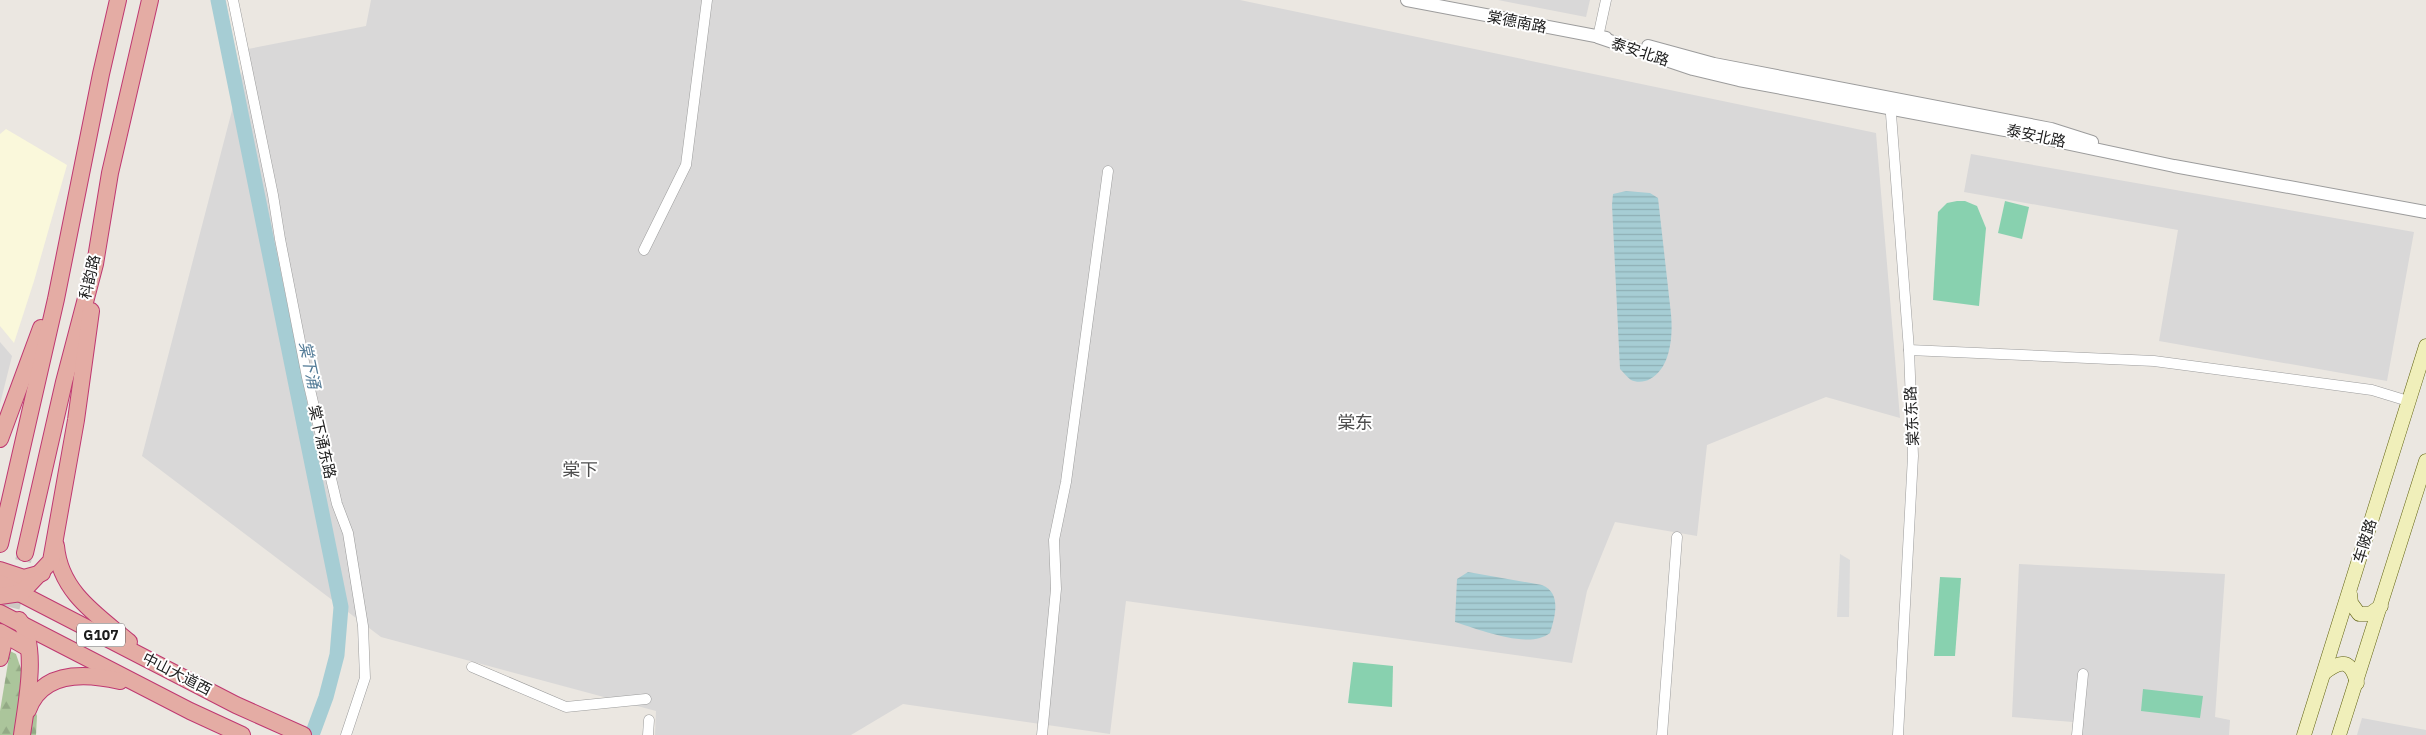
<svg xmlns="http://www.w3.org/2000/svg" width="2426" height="735" font-family="'IBM Plex Sans','Noto Sans SC',sans-serif">
  <defs>
    <pattern id="forest-firs" width="22" height="20" patternUnits="userSpaceOnUse" patternTransform="scale(1.25)"><rect width="22" height="20" fill="#abc59b"/><path d="M5 1l3.5 6h-7zM16 11l3.5 6h-7z" fill="#93a985"/></pattern>
    <pattern id="water-rules" width="6" height="5" patternUnits="userSpaceOnUse" patternTransform="scale(1.25)"><rect width="6" height="5" fill="#a6cdd4"/><path d="M0 2.5h6" fill="none" stroke="#8eafb5"/></pattern>
  </defs>
  <rect width="100%" height="100%" fill="#ebe7e1"/>
  <!-- residential -->
  <g fill="#d9d8d8">
    <path d="M 371,0 L 1240,0 L 1876,133 L 1900,418 L 1826,397 L 1707,445 L 1697,536 L 1615,522 L 1587,591 L 1572,663 L 1126,601 L 1110,734 L 903,704 L 851,735 L 655,735 L 656,711 L 381,637 L 142,456 L 248,49 L 366,26 Z"/>
    <path d="M 1498,0 L 1590,0 L 1586,17 Z"/>
    <path d="M 1971,154 L 2414,232 L 2387,381 L 2159,341 L 2178,230 L 1964,192 Z"/>
    <path d="M 0,342 L 12,356 L 0,404 Z"/>
    <path d="M 2019,564 L 2225,574 L 2215,717 L 2230,720 L 2229,735 L 2072,735 L 2073,722 L 2012,717 Z"/>
    <path d="M 2362,718 L 2426,730 L 2426,735 L 2357,735 Z"/>
  </g>
  <!-- education -->
  <path fill="#faf8db" d="M 6,129 L 67,165 L 34,281 L 14,343 L 0,326 L 0,134 Z"/>
  <!-- forest -->
  <path fill="url(#forest-firs)" d="M 10,651 L 16,654 L 37,716 L 36,735 L 0,735 L 0,711 Z"/>
  <!-- pitch -->
  <g fill="#88d1af">
    <path d="M 1957,201 L 1965,201 L 1977,206 L 1986,228 L 1979,306 L 1933,300 L 1938,212 L 1947,203 Z"/>
    <path d="M 2005,201 L 2029,207 L 2022,239 L 1998,233 Z"/>
    <path d="M 1940,577 L 1961,578 L 1955,656 L 1934,656 Z"/>
    <path d="M 1353,662 L 1393,666 L 1392,707 L 1348,703 Z"/>
    <path d="M 2143,689 L 2203,696 L 2200,718 L 2141,711 Z"/>
  </g>
  <!-- parking -->
  <path fill="#dbdbdb" d="M 1840,554 L 1850,560 L 1849,617 L 1837,617 Z"/>
  <!-- water -->
  <g fill="url(#water-rules)">
    <path d="M 1626,191 L 1650,193 L 1658,198 L 1671,314 C 1673,335 1671,368 1650,379 C 1645,382 1637,383 1631,380 C 1627,377 1623,372 1620,369 L 1612,205 L 1613,194 Z"/>
    <path d="M 1468,572 L 1542,585 C 1562,593 1555,617 1550,633 C 1529,650 1478,629 1455,622 L 1457,579 Z"/>
  </g>
  <g fill="none" stroke-linecap="round" stroke-linejoin="round">
    <!-- river -->
    <path stroke="#a6cdd4" stroke-width="15" d="M 218,0 L 341,607 L 337,655 L 326,697 L 312,735"/>
    <!-- trunk-tunnel -->
    <path stroke="#ccc8c3" stroke-width="16" stroke-dasharray="16 8" stroke-linecap="butt" d="M 6,631 L 25,553"/>
    <!-- minor casing -->
    <g stroke="#9c9c9c" stroke-width="11">
      <g id="minor">
        <path d="M 233,0 L 273,195 L 280,239 L 307,377 L 337,504 L 348,533 L 363,626 L 365,678 L 346,735"/>
        <path d="M 1598,37 L 1606,0"/>
        <path d="M 1890,101 L 1909,350 L 1913,456 L 1898,735"/>
        <path d="M 644,250 L 686,165 L 707,0"/>
        <path d="M 1909,350 L 2154,361 L 2372,390 L 2408,401"/>
        <path d="M 472,667 L 566,707 L 646,699"/>
        <path d="M 648,735 L 649,720"/>
        <path d="M 1042,735 L 1056,589 L 1054,540 L 1066,482 L 1108,171"/>
        <path d="M 1662,735 L 1677,537"/>
        <path d="M 2077,735 L 2083,674"/>
      </g>
    </g>
    <!-- tertiary casing -->
    <g stroke="#9c9c9c" stroke-width="14">
      <g id="tertiary">
        <path d="M 1407,0 L 1606,38"/>
        <path d="M 1598,37 L 1693,69 L 1739,80 L 2005,130 L 2174,166 L 2426,212"/>
        <path d="M 1648,46 L 1714,64 L 2051,129 L 2092,142"/>
      </g>
    </g>
    <!-- secondary casing -->
    <g stroke="#606211" stroke-width="15">
      <g id="secondary">
        <path d="M 2350,594 L 2351,603 L 2359,614 L 2370,614 L 2381,606"/>
        <path d="M 2324,673 C 2342,659 2351,660 2357,683"/>
        <path d="M 2304,735 L 2426,346"/>
        <path d="M 2339,735 L 2426,461"/>
      </g>
    </g>
    <!-- trunk casing -->
    <g stroke="#bf3871" stroke-width="18">
      <g id="trunk">
        <path d="M 0,439 L 41,328"/>
        <path d="M 0,544 L 56,299 L 101,74 L 118,0"/>
        <path d="M 56,546 C 60,592 97,615 129,642"/>
        <path d="M 25,553 L 64,382 L 95,264 L 110,173 L 150,0"/>
        <path d="M 0,570 L 24,578 L 42,573"/>
        <path d="M 0,583 L 236,705 L 303,735"/>
        <path d="M 0,596 L 21,593 L 51,561 L 76,420 L 91,311"/>
        <path d="M 0,613 L 190,711 L 242,735"/>
        <path d="M 19,620 C 39,645 26,705 22,735"/>
        <path d="M 0,632 L 28,648"/>
        <path d="M 0,658 L 3,645"/>
        <path d="M 28,710 C 42,670 86,673 120,681"/>
      </g>
    </g>
    <!-- minor -->
    <use href="#minor" stroke="#fff" stroke-width="10"/>
    <!-- tertiary -->
    <use href="#tertiary" stroke="#fff" stroke-width="12"/>
    <!-- secondary -->
    <use href="#secondary" stroke="#f0efba" stroke-width="14"/>
    <!-- trunk -->
    <use href="#trunk" stroke="#e4aca4" stroke-width="16"/>
  </g>
  <g text-anchor="middle" stroke-width="4" stroke-linejoin="round" paint-order="stroke">
    <!-- shield labels -->
    <rect fill="#fff" stroke="#5f5f5f" stroke-width="1" x="77" y="623.5" width="48" height="23" rx="4"/>
    <g font-size="14" font-weight="bold" fill="#1b1b1b">
      <text x="101" y="640">G107</text>
    </g>
    <!-- street labels -->
    <g font-size="15" fill="#1b1b1b" stroke="#fff">
      <text transform="translate(1517 22) rotate(11)" y="5">棠德南路</text>
      <text transform="translate(1640 52) rotate(18)" y="5">泰安北路</text>
      <text transform="translate(2036 136) rotate(12)" y="5">泰安北路</text>
      <text transform="translate(90 277) rotate(-77)" y="5">科韵路</text>
      <text transform="translate(1912 416) rotate(-93)" y="5">棠东东路</text>
      <text transform="translate(322 442) rotate(77)" y="5">棠下涌东路</text>
      <text transform="translate(2365 541) rotate(-73)" y="5">车陂路</text>
      <text transform="translate(177 674) rotate(27)" y="5">中山大道西</text>
    </g>
    <!-- water labels -->
    <g font-size="16" font-style="italic" fill="#517a96" stroke="#fff">
      <text transform="translate(310 365) rotate(78)" y="6">棠下涌</text>
    </g>
    <!-- quarter labels -->
    <g font-size="18" fill="#4e4e4e" stroke="#fff">
      <text x="1355" y="429">棠东</text>
      <text x="580" y="476">棠下</text>
    </g>
  </g>
</svg>
